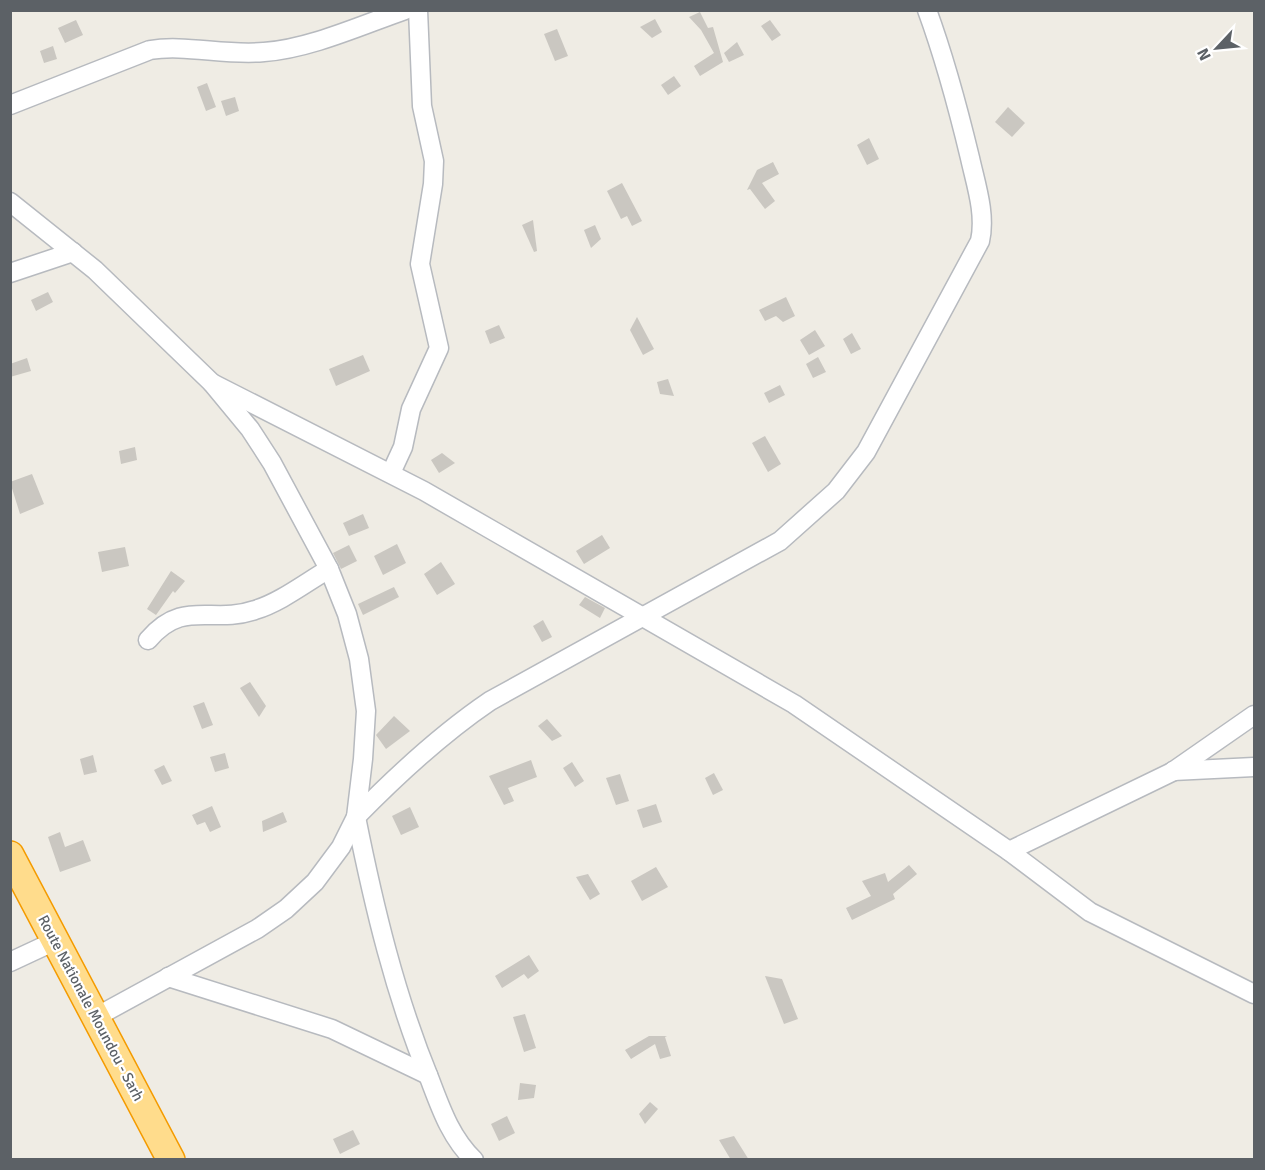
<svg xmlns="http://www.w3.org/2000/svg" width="1265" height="1170" font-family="Signika,sans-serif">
  <rect width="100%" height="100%" fill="#efece4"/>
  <!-- building -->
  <g fill="#cac7c1">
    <path d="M 700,12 L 708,28 L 713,27 L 723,62 L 700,76 L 694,66 L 714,53 L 701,30 L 689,17 Z"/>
    <path d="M 655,19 L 662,32 L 652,38 L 640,27 Z"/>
    <path d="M 76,20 L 83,35 L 65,43 L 58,28 Z"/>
    <path d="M 770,20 L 781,35 L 772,41 L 761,26 Z"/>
    <path d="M 557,29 L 568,56 L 555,61 L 544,34 Z"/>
    <path d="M 737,42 L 744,55 L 729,62 L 724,53 Z"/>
    <path d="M 53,46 L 57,59 L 44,63 L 40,51 Z"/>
    <path d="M 674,76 L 681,86 L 668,95 L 661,85 Z"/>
    <path d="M 207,83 L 216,107 L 206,111 L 197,87 Z"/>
    <path d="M 235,97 L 239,111 L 226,116 L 221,101 Z"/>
    <path d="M 1008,107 L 1025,123 L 1012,137 L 995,122 Z"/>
    <path d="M 869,138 L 879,159 L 867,165 L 857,145 Z"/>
    <path d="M 773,162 L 779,174 L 762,183 L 775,201 L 765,209 L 750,189 L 747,190 L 757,170 Z"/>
    <path d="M 622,183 L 642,221 L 632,226 L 627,216 L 621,219 L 607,191 Z"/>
    <path d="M 533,220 L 537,251 L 534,252 L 522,225 Z"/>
    <path d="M 595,225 L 601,239 L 591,248 L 584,230 Z"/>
    <path d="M 48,292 L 53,302 L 36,311 L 31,300 Z"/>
    <path d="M 786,297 L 795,316 L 783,322 L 776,316 L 765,321 L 759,310 Z"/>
    <path d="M 637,317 L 654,349 L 643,355 L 630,330 Z"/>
    <path d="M 499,325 L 505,338 L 490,344 L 485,331 Z"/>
    <path d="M 815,330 L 825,346 L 809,355 L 800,340 Z"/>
    <path d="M 852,333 L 861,349 L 851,354 L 843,339 Z"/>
    <path d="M 363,355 L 370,371 L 336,386 L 329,369 Z"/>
    <path d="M 818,357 L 826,372 L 813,378 L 806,364 Z"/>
    <path d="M 27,358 L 31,371 L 10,377 L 10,364 Z"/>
    <path d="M 668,379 L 674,396 L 660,394 L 657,382 Z"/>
    <path d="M 780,385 L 785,395 L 769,403 L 764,393 Z"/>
    <path d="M 765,436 L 781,464 L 768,472 L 752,443 Z"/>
    <path d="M 135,447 L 137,460 L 121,464 L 119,451 Z"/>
    <path d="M 442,453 L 455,463 L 439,473 L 431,460 Z"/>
    <path d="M 32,474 L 44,504 L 20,514 L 10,482 Z"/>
    <path d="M 363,514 L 369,528 L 349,536 L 343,523 Z"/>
    <path d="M 602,535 L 610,548 L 584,564 L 576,551 Z"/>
    <path d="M 397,544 L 406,563 L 383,575 L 374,556 Z"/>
    <path d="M 349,545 L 357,561 L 341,569 L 333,553 Z"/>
    <path d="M 125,547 L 129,566 L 102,572 L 98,552 Z"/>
    <path d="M 441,562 L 455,584 L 437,595 L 424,574 Z"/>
    <path d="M 171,571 L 185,581 L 175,593 L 173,591 L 156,615 L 147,609 Z"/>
    <path d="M 394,587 L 399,597 L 363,615 L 358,604 Z"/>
    <path d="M 585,597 L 605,608 L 600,618 L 579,605 Z"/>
    <path d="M 543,620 L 552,637 L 542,642 L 533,626 Z"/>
    <path d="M 250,682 L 266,706 L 259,717 L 240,688 Z"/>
    <path d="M 204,702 L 213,725 L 202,729 L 193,706 Z"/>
    <path d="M 394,716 L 410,731 L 386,749 L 376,735 Z"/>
    <path d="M 547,719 L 562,736 L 552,741 L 538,726 Z"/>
    <path d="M 225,753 L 229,768 L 215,772 L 210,757 Z"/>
    <path d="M 93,755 L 97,772 L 84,775 L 80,759 Z"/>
    <path d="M 531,760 L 537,777 L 508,788 L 514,801 L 504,805 L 489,776 Z"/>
    <path d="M 572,762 L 584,781 L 575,787 L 563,768 Z"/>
    <path d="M 164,765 L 172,781 L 162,785 L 154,770 Z"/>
    <path d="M 714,773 L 723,790 L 713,795 L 705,778 Z"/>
    <path d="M 620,774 L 629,801 L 616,805 L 606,778 Z"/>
    <path d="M 656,804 L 662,822 L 643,828 L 637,810 Z"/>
    <path d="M 212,806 L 221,827 L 210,832 L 205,822 L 197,825 L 192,815 Z"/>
    <path d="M 410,807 L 419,827 L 401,835 L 392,816 Z"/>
    <path d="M 283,812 L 287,822 L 263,832 L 262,821 Z"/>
    <path d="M 60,832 L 65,847 L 83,840 L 91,861 L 60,872 L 48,837 Z"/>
    <path d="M 909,865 L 917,874 L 893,894 L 895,899 L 852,920 L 846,908 L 871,896 L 862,881 L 885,873 L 888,882 Z"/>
    <path d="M 656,867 L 668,887 L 642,901 L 631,881 Z"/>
    <path d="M 588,874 L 600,894 L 590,900 L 576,877 Z"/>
    <path d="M 529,955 L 539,971 L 528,979 L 524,974 L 502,988 L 495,976 Z"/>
    <path d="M 765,976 L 782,979 L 798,1019 L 784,1024 Z"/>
    <path d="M 525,1014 L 536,1048 L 524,1052 L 513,1017 Z"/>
    <path d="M 649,1036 L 667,1036 L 665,1037 L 671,1056 L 660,1059 L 655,1044 L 631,1059 L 625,1050 Z"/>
    <path d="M 520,1083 L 536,1085 L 534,1098 L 518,1100 Z"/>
    <path d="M 650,1102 L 658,1109 L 645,1124 L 639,1114 Z"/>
    <path d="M 507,1116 L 515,1133 L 499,1141 L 491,1124 Z"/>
    <path d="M 353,1130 L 360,1144 L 340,1154 L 333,1139 Z"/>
    <path d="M 734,1136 L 749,1160 L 731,1160 L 719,1140 Z"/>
  </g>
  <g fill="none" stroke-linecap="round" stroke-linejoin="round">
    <!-- minor casing -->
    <g stroke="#b7babf" stroke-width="21">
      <g id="minor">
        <path d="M 10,105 L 150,50 C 185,44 226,56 264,52 C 309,49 362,25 405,10"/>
        <path d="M 10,202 L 95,270 L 212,383 L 250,429 L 272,463 L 329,569 L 347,614 L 359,659 L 366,711 L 363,759 L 356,817 L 341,847 L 315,882 L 286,909 L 257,929 L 96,1017"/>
        <path d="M 10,273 L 73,252"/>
        <path d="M 212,383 L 424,491 L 794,704 L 1009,851 L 1090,912 L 1254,994"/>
        <path d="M 391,473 L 403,447 L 411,409 L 439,348 L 420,264 L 433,184 L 434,161 L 422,106 L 418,10"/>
        <path d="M 148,640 C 183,598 212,625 255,610 C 281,602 305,583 329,569"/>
        <path d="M 1173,771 L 1254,767"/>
        <path d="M 356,817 C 398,774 440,735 490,701 L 780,541 L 836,491 L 866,452 L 980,241 C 986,214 976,185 970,158 C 958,108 945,59 927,10"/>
        <path d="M 356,817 C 374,907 395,995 430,1080 C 441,1109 451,1138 474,1160"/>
        <path d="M 1009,851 L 1172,772 L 1254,715"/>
        <path d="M 10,962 L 55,941"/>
        <path d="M 168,977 L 332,1029 L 428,1075"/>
      </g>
    </g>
    <!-- highway casing -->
    <g stroke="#f49b00" stroke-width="30">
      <path id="highway" d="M 10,855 L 171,1160"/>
    </g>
    <!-- minor -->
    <use href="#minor" stroke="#fff" stroke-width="18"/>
    <!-- highway -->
    <use href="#highway" stroke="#ffdc8c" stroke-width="27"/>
  </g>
  <g text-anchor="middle" stroke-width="4.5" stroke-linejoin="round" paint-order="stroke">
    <!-- street labels -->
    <g font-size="15" fill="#5c6166" stroke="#fff">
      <text transform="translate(91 1008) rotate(62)" y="5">Route Nationale Moundou - Sarh</text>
    </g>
  </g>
  <!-- border -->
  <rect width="1265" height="1170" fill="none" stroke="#5c6166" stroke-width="24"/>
  <!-- north arrow -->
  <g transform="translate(1217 48) rotate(244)" stroke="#ffffff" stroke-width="4.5" paint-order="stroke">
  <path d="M0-4.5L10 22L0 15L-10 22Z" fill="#5c6166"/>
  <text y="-9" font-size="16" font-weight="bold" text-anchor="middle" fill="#5c6166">N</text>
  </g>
</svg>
